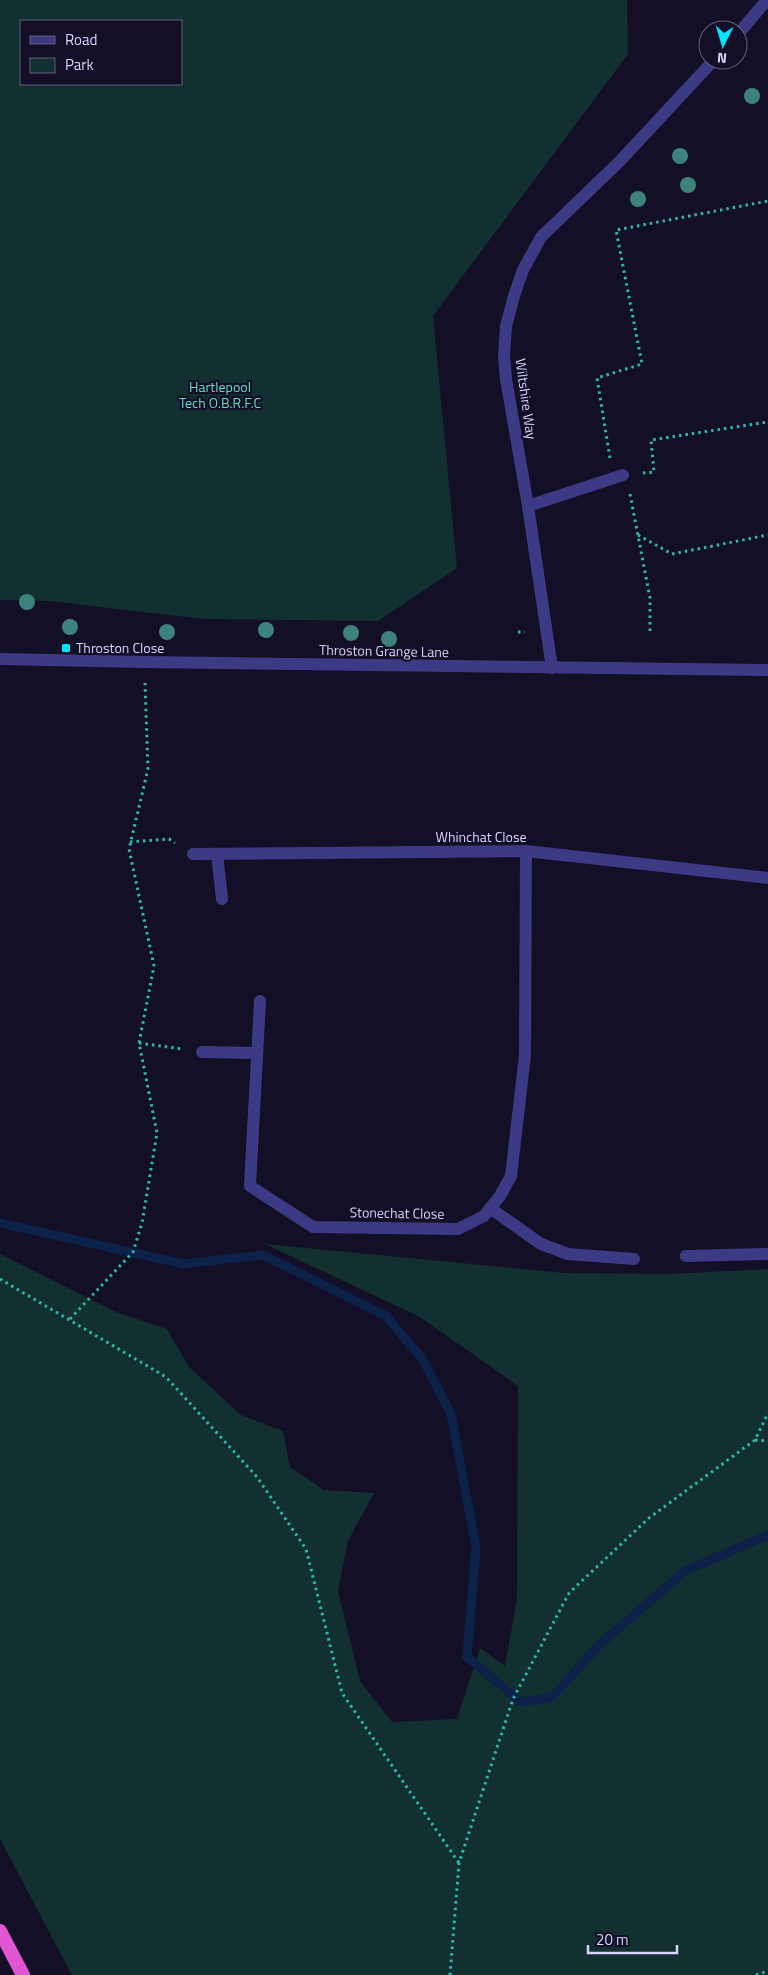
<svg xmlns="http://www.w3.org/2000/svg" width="768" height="1975" font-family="'Titillium Web',sans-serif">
  <rect width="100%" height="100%" fill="#130f26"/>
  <!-- green -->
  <g fill="#12302f" fill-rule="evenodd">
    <path d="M 0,0 L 627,0 L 628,54 L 433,316 L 457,568 L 378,621 L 203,619 L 50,601 L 0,600 ZM 21,21 L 181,21 L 181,84 L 21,84 Z"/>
    <path d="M 265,1244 L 564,1273 L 669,1274 L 768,1269 L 768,1975 L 72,1975 L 0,1839 L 0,1254 L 116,1312 L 167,1329 L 189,1367 L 241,1415 L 283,1431 L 290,1467 L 324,1490 L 374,1493 L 348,1541 L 338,1591 L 360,1681 L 392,1722 L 457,1719 L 480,1648 L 505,1666 L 517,1599 L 518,1386 L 420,1317 Z"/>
  </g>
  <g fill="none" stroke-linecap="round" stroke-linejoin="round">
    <!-- stream -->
    <path stroke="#0c2248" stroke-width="9" d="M 0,1223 L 184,1264 L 263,1255 L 386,1316 L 423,1360 L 451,1414 L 476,1547 L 467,1657 L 521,1702 L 552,1697 L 600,1644 L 685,1571 L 768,1535"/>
    <!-- path -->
    <g stroke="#2fb8b0" stroke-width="3" stroke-dasharray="2.5 4" stroke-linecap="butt">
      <path d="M 610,458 L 597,378 L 642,364 L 616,230 L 768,201"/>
      <path d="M 643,473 L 654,472 L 651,440 L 768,422"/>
      <path d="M 630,494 L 650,598 L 650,634"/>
      <path d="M 638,535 L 672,554 L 768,535"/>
      <path d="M 518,632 L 525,632"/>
      <path d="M 130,842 L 169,839 L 175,843"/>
      <path d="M 139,1043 L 182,1049"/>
      <path d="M 0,1279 L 166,1377 L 257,1477 L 306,1549 L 342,1693 L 459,1863"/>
      <path d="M 70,1319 L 133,1252 L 142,1223 L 157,1133 L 139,1043 L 154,966 L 129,849 L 148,769 L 145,683"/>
      <path d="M 755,1440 L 768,1441"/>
      <path d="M 450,1975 L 459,1863 L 513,1699 L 569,1593 L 649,1518 L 755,1440 L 768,1413"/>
      <path d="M 756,1975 L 768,1971"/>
    </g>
    <!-- service -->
    <g stroke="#3d3a85" stroke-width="12">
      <path d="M 528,506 L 623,475"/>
      <path d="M 490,1208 L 541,1244 L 568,1254 L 634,1259"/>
      <path d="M 686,1256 L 768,1254"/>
    </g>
    <!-- minor -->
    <g stroke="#3d3a85" stroke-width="12">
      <path d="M 193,854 L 526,851 L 768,878"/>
      <path d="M 217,854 L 222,899"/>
      <path d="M 260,1001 L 250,1186 L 313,1227 L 458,1229 L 484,1216 L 500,1196 L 511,1176 L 525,1055 L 526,851"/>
      <path d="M 202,1052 L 257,1053"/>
    </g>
    <!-- tertiary -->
    <g stroke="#3d3a85" stroke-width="12">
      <path d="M 738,34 L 767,0"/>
      <path d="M 0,659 L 144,662 L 768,670"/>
      <path d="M 552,668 L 528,506 L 506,379 L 504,356 L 506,326 L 514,296 L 523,270 L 541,237 L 619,162 L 714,60"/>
    </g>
    <!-- trunk -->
    <path stroke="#e055d1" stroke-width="14" d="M 0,1931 L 23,1975"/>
  </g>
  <!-- trees -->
  <g fill="#3d827b">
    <circle cx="752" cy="96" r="8"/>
    <circle cx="680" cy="156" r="8"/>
    <circle cx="688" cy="185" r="8"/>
    <circle cx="638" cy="199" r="8"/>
    <circle cx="27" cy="602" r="8"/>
    <circle cx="70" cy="627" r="8"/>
    <circle cx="266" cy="630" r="8"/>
    <circle cx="167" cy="632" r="8"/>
    <circle cx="351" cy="633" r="8"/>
    <circle cx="389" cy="639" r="8"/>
  </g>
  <!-- markers -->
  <rect fill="#00e5ff" stroke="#130f26" stroke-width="2" x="61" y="643" width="10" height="10" rx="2.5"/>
  <g text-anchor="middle" stroke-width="4.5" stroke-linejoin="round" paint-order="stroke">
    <!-- park labels -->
    <g font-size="14" fill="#5fe0c0" stroke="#130f26">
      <text x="220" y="392">Hartlepool<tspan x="220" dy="16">Tech O.B.R.F.C</tspan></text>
    </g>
    <!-- street labels -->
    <g font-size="14" fill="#d9d4ff" stroke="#130f26">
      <text transform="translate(526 399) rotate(82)" y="5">Wiltshire Way</text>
      <text transform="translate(384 651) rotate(1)" y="5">Throston Grange Lane</text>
      <text x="481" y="842">Whinchat Close</text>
      <text transform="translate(397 1213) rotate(1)" y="5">Stonechat Close</text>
    </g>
    <!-- poi labels -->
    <g font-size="14" fill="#d9d4ff" stroke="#130f26" text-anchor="start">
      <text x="76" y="653">Throston Close</text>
    </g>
  </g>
  <!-- legend -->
  <rect x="20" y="20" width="162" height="65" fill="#130f26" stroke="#625e7d"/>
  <rect x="30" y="36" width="25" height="8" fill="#3d3a85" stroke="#625e7d"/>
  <text x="65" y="45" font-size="15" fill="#d9d4ff">Road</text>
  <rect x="30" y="58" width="25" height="15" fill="#12302f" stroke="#625e7d"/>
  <text x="65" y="70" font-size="15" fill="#d9d4ff">Park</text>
  <!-- north arrow -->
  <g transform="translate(723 45) rotate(185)"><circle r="24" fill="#130f26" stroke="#625e7d"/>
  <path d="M0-4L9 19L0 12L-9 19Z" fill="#00e5ff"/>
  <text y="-8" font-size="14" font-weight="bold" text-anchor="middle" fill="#d9d4ff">N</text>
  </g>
  <!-- scale -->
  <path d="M588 1945v8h89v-8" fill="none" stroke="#d9d4ff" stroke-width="2.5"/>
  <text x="596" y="1945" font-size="15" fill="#d9d4ff" stroke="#130f26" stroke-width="4" paint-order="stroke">20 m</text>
</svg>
